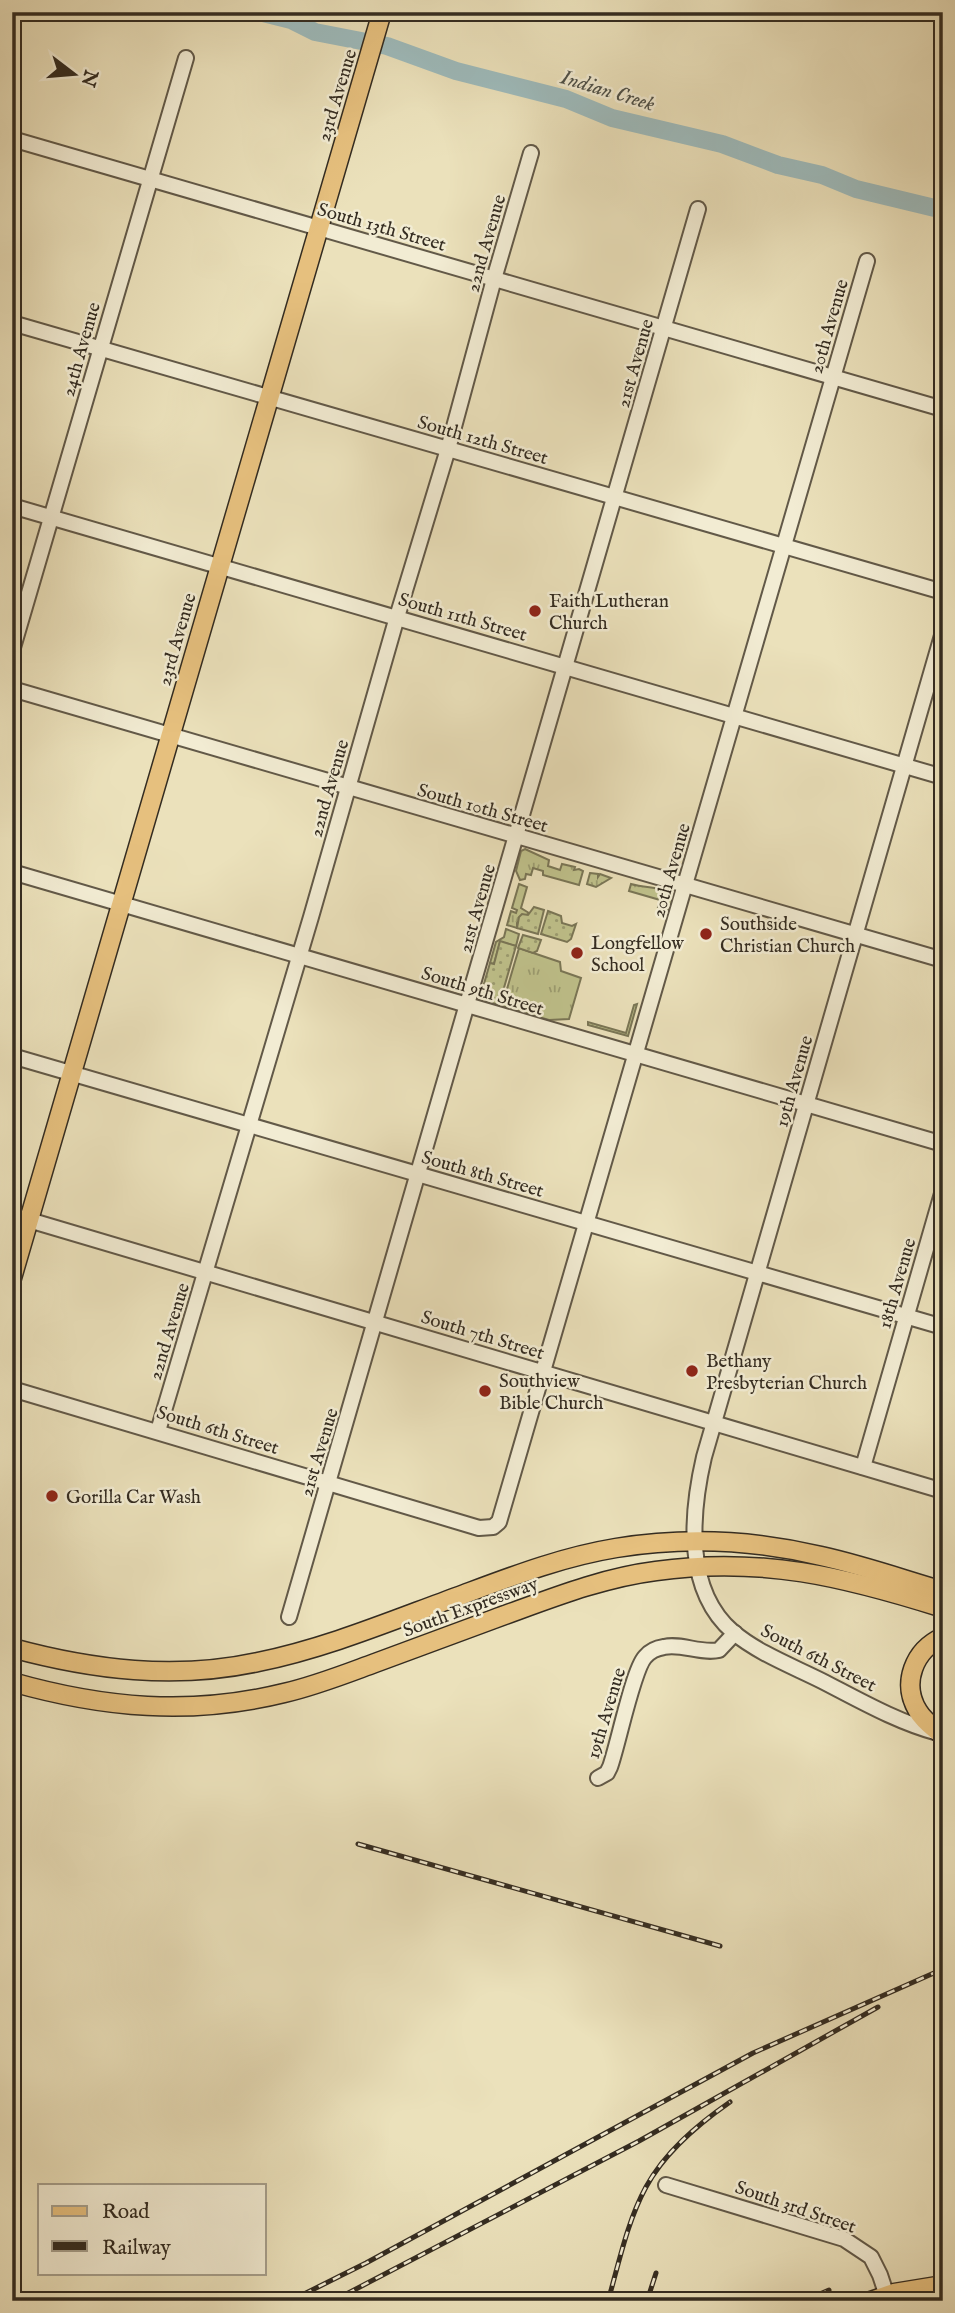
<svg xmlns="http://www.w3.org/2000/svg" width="955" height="2313" font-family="'IM FELL English',serif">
  <defs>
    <pattern id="grass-tufts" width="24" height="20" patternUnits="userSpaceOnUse" patternTransform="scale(1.75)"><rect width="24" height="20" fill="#bfc18b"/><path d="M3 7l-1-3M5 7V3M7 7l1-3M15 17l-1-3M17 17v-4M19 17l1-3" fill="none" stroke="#9c9d71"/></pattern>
    <pattern id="park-dots" width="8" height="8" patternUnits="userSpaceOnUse" patternTransform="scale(1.75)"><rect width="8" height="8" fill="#bfc18b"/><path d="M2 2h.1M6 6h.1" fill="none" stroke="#9c9d71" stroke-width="1.8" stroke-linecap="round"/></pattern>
  </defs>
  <rect width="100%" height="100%" fill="#ebe1bb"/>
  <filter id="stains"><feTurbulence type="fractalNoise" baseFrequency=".00286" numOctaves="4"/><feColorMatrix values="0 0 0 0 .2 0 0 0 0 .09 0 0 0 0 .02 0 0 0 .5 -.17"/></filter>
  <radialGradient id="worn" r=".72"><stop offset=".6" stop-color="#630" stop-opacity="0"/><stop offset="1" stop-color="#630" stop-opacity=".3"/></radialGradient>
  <!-- grass -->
  <g fill="url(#grass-tufts)" stroke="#7a7656" stroke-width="2">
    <path d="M 525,849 L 549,860 L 548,866 L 560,870 L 562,864 L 575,867 L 574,870 L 579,869 L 583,871 L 579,885 L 543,875 L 543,871 L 533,868 L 531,875 L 526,874 L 525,879 L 520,880 L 516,871 L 521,851 Z"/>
    <path d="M 590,873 L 598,874 L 598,877 L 600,874 L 611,878 L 596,887 L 587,884 Z"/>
    <path d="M 519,884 L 527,887 L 521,908 L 529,913 L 517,923 L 517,928 L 507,925 L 511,911 L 516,913 L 517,910 L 512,908 Z"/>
    <path d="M 631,884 C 645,888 658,887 671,892 L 674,898 L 670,910 L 658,907 L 660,900 L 629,891 Z"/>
    <path d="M 506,929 L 519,934 L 516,946 L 500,942 L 494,964 L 490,963 L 496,942 L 504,937 Z"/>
    <path d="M 519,948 C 533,953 545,957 560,962 L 561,971 L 581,978 L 569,1019 L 549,1020 L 502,1006 Z"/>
    <path d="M 637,1004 L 628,1036 L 588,1025 L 588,1022 L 626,1033 L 634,1005 Z"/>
  </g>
  <!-- park -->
  <g fill="url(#park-dots)" stroke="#7a7656" stroke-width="2">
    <path d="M 534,907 L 544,910 L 538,934 L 517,928 L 519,917 L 522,914 L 528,915 Z"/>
    <path d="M 548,911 L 561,916 L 562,923 L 572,926 L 576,924 L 571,939 L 567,942 L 541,934 Z"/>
    <path d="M 523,935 L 541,940 L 537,951 L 533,953 L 518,948 Z"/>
    <path d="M 500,941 L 516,946 L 499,1005 L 486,1001 L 481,994 L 490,963 L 494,964 Z"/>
  </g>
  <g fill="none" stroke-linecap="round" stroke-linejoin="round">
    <!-- river -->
    <path stroke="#9ebbbc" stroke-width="18" d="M 259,12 L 291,20 L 315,32 L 387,46 L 456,71 L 566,99 L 612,118 L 722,144 L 778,165 L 822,175 L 856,189 L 943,210"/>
    <!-- minor casing -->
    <g stroke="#625948" stroke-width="18">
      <g id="minor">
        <path d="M 12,139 L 943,409"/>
        <path d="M 12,323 L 943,592"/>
        <path d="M 12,506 L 943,777"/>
        <path d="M 12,651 L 186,58"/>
        <path d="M 12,689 L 943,960"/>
        <path d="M 12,872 L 943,1144"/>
        <path d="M 12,1056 L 943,1327"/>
        <path d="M 12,1215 L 943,1491"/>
        <path d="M 12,1389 L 479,1528 L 493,1527 L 499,1522 L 867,261"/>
        <path d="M 158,1431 L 311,917 L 397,617 L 448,449 L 494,279 L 531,153"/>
        <path d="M 863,1467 L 943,1190"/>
        <path d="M 289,1617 L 698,209"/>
        <path d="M 938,1733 C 897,1722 859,1700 822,1681 C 792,1666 758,1653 733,1632 C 684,1590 691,1513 704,1457 L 943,632"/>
        <path d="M 598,1778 L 607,1773 L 610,1767 C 618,1745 633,1670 645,1657 C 650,1651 657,1648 664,1647 C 682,1643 700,1654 719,1650 L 735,1633"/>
        <path d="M 666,2185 L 844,2239 L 871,2257 L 880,2275 L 887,2296"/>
        <path d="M 942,2301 L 943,2297"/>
      </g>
    </g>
    <!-- major casing -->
    <g stroke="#342c21" stroke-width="21">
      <g id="major">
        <path d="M 12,1278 L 382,12"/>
        <path d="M 12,1648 C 93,1670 175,1680 258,1662 C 327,1648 393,1620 459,1596 C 510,1577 561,1557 616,1548 C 683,1537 754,1540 821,1556 C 862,1565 902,1579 943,1591"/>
        <path d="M 12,1682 C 103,1708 191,1716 284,1693 C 315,1686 345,1674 375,1663 C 415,1648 454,1634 494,1619 C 547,1600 600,1578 656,1571 C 760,1556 845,1577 943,1608"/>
        <path d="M 941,1734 C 933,1727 924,1721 918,1711 C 901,1683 914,1650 943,1637"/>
        <path d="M 871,2301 L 894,2293 L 943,2285"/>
      </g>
    </g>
    <!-- minor -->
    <use href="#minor" stroke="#f2ecd3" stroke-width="14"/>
    <!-- major -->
    <use href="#major" stroke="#e6c07e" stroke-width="18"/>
    <!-- rail casing -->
    <g stroke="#342c21" stroke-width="5">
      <g id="rail">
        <path d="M 358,1844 L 720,1946"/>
        <path d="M 290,2301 L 366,2263 L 753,2053 L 943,1969"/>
        <path d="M 333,2301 L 639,2141 L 878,2007"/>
        <path d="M 608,2301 C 619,2263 627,2222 646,2187 C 665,2152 697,2125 730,2102"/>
        <path d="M 647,2301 L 656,2273"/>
        <path d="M 804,2301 L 829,2290"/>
      </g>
    </g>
    <!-- rail -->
    <use href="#rail" stroke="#f2ecd3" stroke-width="2.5" stroke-dasharray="8" stroke-linecap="butt"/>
  </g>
  <!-- markers -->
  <g fill="#8f2418" stroke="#f2ecd3" stroke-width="2.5">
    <circle cx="535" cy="611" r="7"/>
    <circle cx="706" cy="934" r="7"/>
    <circle cx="577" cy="953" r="7"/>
    <circle cx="692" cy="1371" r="7"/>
    <circle cx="485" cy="1391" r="7"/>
    <circle cx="52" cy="1496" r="7"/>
  </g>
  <g text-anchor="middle" stroke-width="5" stroke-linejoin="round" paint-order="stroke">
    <!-- street labels -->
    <g font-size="19" fill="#342c21" stroke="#f2ecd3">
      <text transform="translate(336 95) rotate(-73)" y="7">23rd Avenue</text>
      <text transform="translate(382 226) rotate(16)" y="7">South 13th Street</text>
      <text transform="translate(485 243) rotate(-74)" y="7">22nd Avenue</text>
      <text transform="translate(828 326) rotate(-74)" y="7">20th Avenue</text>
      <text transform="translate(80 349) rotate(-74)" y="7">24th Avenue</text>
      <text transform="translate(634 363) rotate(-74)" y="7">21st Avenue</text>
      <text transform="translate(483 439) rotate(16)" y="7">South 12th Street</text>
      <text transform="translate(463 616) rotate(16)" y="7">South 11th Street</text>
      <text transform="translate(176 639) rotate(-74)" y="7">23rd Avenue</text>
      <text transform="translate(328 788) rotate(-74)" y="7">22nd Avenue</text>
      <text transform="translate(483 807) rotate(16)" y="7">South 10th Street</text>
      <text transform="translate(670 870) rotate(-74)" y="7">20th Avenue</text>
      <text transform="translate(476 908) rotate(-74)" y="7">21st Avenue</text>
      <text transform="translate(483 990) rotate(17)" y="7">South 9th Street</text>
      <text transform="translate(793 1081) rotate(-74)" y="7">19th Avenue</text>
      <text transform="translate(483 1173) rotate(16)" y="7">South 8th Street</text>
      <text transform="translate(896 1283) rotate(-74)" y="7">18th Avenue</text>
      <text transform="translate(168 1331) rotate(-73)" y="7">22nd Avenue</text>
      <text transform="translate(483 1334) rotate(17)" y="7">South 7th Street</text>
      <text transform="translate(218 1429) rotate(17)" y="7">South 6th Street</text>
      <text transform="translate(318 1452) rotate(-73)" y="7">21st Avenue</text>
      <text transform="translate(470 1606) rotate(-20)" y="7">South Expressway</text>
      <text transform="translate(819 1657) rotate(27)" y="7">South 6th Street</text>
      <text transform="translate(605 1713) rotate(-73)" y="7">19th Avenue</text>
      <text transform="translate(796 2206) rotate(19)" y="7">South 3rd Street</text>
    </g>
    <!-- poi labels -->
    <g font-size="19" fill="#342c21" stroke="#f2ecd3" text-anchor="start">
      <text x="549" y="607">Faith Lutheran<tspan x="549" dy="22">Church</tspan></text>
      <text x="720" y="930">Southside<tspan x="720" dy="22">Christian Church</tspan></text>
      <text x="591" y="949">Longfellow<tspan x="591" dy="22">School</tspan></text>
      <text x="706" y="1367">Bethany<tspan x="706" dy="22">Presbyterian Church</tspan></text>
      <text x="499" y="1387">Southview<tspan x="499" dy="22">Bible Church</tspan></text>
      <text x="66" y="1503">Gorilla Car Wash</text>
    </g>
    <!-- water labels -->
    <g font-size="21" font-style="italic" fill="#4e5048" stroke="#f2ecd3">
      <text transform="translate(608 90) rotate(17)" y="7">Indian Creek</text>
    </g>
  </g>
  <!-- margin -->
  <rect width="955" height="2313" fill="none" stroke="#ebe1bb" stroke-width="42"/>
  <rect x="14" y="14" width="927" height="2285" fill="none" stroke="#342c21" stroke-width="3.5"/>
  <rect x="21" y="21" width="913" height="2271" fill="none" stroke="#342c21" stroke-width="2"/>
  <!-- legend -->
  <rect x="38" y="2184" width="228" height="91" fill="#f2ecd3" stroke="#a69f8c" stroke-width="2"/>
  <rect x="52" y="2206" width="35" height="10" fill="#e6c07e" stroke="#a69f8c" stroke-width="2"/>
  <text x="102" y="2218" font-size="21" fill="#342c21">Road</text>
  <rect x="52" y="2241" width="35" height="10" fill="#342c21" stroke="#a69f8c" stroke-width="2"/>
  <text x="102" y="2254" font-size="21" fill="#342c21">Railway</text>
  <!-- north arrow -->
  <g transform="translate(74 74) rotate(106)" stroke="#f2ecd3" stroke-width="5" paint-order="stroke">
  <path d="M0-5L12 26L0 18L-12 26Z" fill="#342c21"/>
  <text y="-10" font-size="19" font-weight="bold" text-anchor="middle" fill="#342c21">N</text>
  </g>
  <rect width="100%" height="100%" filter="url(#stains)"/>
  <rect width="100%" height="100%" fill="url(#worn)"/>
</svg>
